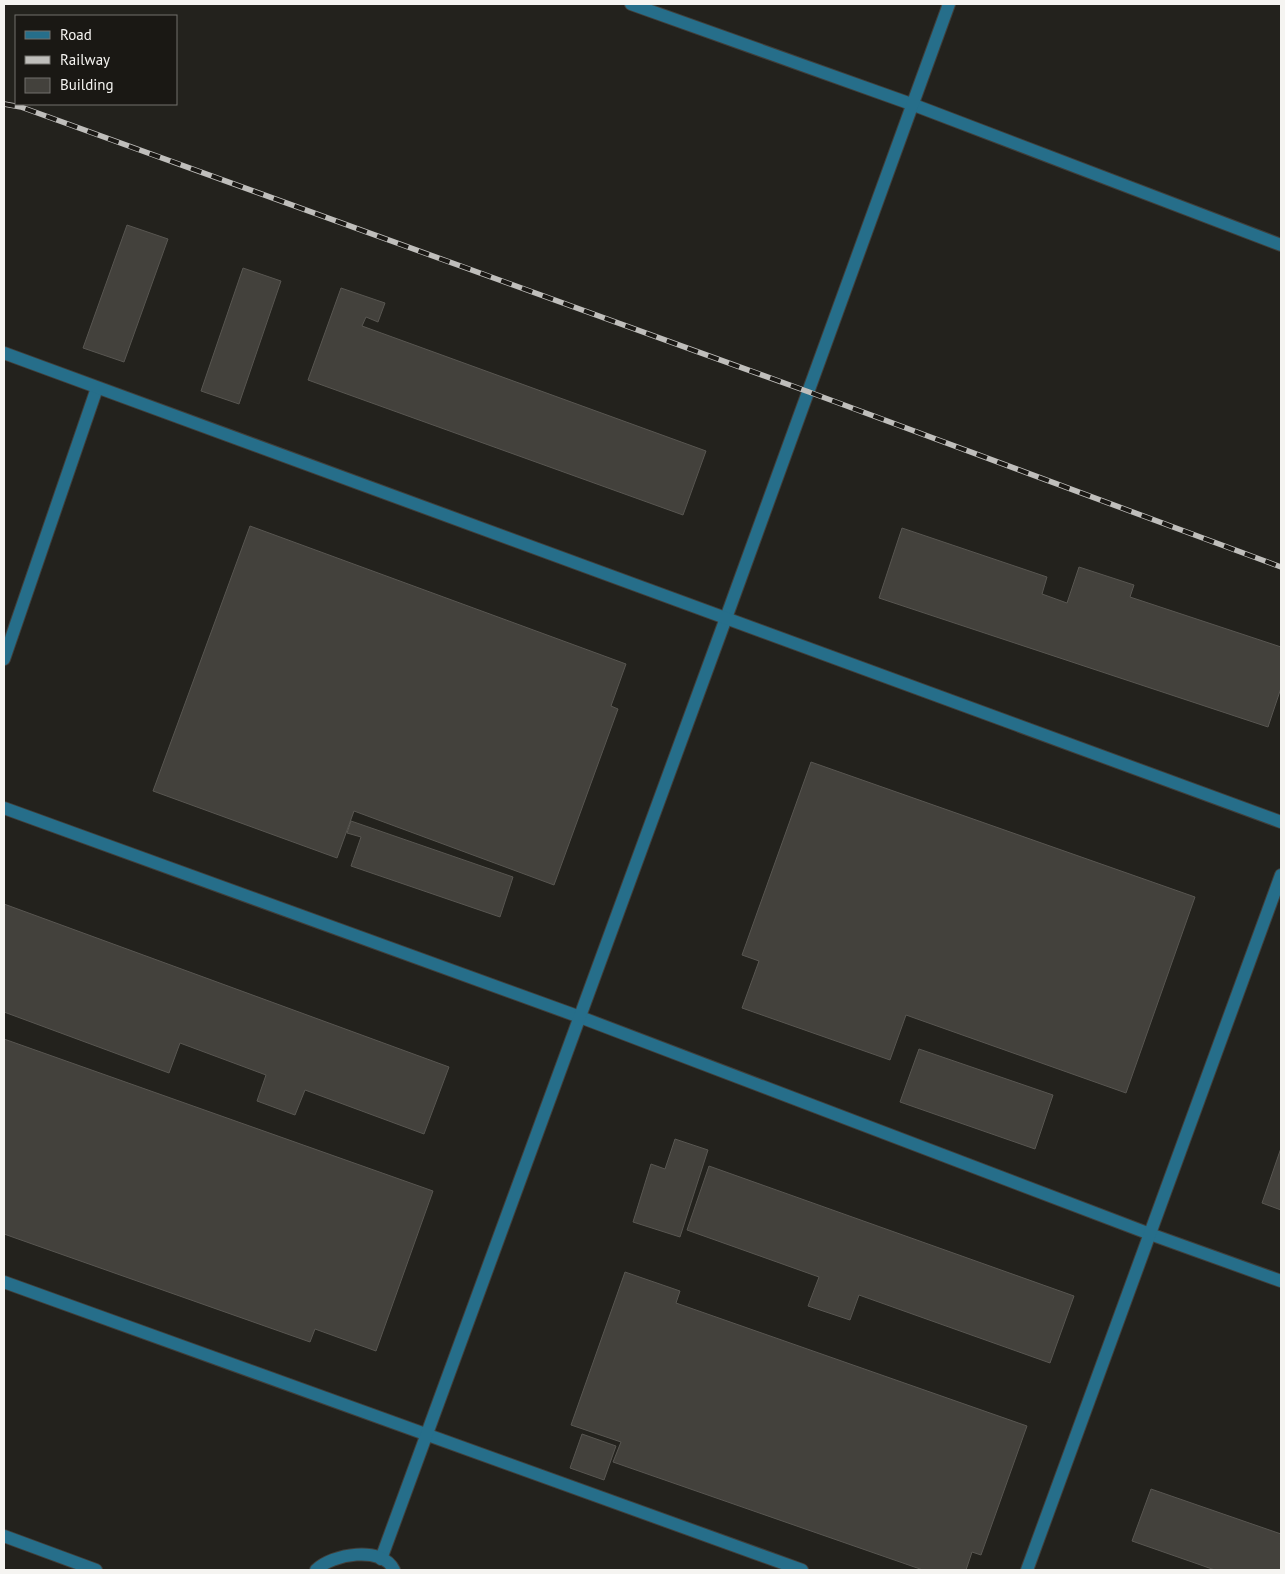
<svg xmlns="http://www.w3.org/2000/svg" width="1285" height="1574" font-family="'PT Sans',sans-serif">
  <rect width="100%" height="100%" fill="#23221d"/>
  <!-- building -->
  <g fill="#43413c" stroke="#585651">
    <path d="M 127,225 L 168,239 L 124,362 L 83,348 Z"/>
    <path d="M 243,268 L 281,281 L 239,404 L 201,391 Z"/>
    <path d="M 341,288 L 385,303 L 378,322 L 366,317 L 362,326 L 706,451 L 683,515 L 308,380 Z"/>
    <path d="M 250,526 L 626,664 L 611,706 L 618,709 L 554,885 L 354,811 L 337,858 L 153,791 Z"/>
    <path d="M 902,528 L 1047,577 L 1042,594 L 1067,603 L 1079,567 L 1134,585 L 1130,597 L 1281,647 L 1281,688 L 1268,727 L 879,598 Z"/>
    <path d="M 811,762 L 1195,897 L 1126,1093 L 906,1015 L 890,1060 L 742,1008 L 759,961 L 742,955 Z"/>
    <path d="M 351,821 L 513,877 L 500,917 L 351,866 L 361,837 L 347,833 Z"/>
    <path d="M 4,904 L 449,1067 L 424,1134 L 305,1090 L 295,1115 L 257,1101 L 266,1075 L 180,1043 L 169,1073 L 4,1012 Z"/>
    <path d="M 4,1039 L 433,1191 L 376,1351 L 315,1329 L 310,1342 L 4,1234 Z"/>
    <path d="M 919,1049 L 1053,1095 L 1035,1149 L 900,1102 Z"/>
    <path d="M 675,1139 L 708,1150 L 680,1237 L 633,1222 L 651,1164 L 665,1169 Z"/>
    <path d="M 1281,1148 L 1281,1210 L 1262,1203 Z"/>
    <path d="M 709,1166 L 1074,1296 L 1050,1363 L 859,1295 L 850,1320 L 808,1306 L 819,1277 L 687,1230 Z"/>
    <path d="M 625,1272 L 680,1291 L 676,1303 L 1027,1426 L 981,1555 L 972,1552 L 966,1570 L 923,1570 L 613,1462 L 621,1442 L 571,1425 Z"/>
    <path d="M 582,1434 L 616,1446 L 604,1480 L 570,1468 Z"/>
    <path d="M 1151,1489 L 1281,1534 L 1281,1570 L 1215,1570 L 1132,1541 Z"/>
  </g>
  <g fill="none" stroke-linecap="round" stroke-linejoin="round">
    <!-- lane casing -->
    <g stroke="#403f3b" stroke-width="14">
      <g id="lane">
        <path d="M 631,4 L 914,105 L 1281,245"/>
        <path d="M 4,659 L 97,388"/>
        <path d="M 4,808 L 580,1017 L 1150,1234 L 1281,1281"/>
        <path d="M 4,1282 L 802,1570"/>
        <path d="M 4,1536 L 96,1570"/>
        <path d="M 381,1559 L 726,618 L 949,4"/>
        <path d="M 316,1570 C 332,1554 382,1545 394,1570"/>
        <path d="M 1027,1570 L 1281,875"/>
      </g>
    </g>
    <!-- street casing -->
    <g stroke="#403f3b" stroke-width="14">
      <path id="street" d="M 4,353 L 1281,822"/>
    </g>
    <!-- lane -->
    <use href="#lane" stroke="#266e8a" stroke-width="12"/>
    <!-- street -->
    <use href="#street" stroke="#266e8a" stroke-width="12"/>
    <!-- rail casing -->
    <g stroke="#bfbebb" stroke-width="5.5">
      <path id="rail" d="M 4,104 L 21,107 L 809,392 L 1281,567"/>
    </g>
    <!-- rail -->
    <use href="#rail" stroke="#1a1814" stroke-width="4" stroke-dasharray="11" stroke-linecap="butt"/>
  </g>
  <!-- border -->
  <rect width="1285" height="1574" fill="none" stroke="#f5f4f1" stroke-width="10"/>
  <!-- legend -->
  <rect x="15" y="15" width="162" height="90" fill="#1a1814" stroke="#72706c"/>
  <rect x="25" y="31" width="25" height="8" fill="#266e8a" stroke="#72706c"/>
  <text x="60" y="40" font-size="15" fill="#f5f4f1">Road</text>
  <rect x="25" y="56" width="25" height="8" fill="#bfbebb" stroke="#72706c"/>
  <text x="60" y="65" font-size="15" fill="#f5f4f1">Railway</text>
  <rect x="25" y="78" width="25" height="15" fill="#43413c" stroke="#72706c"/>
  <text x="60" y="90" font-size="15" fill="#f5f4f1">Building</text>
</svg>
